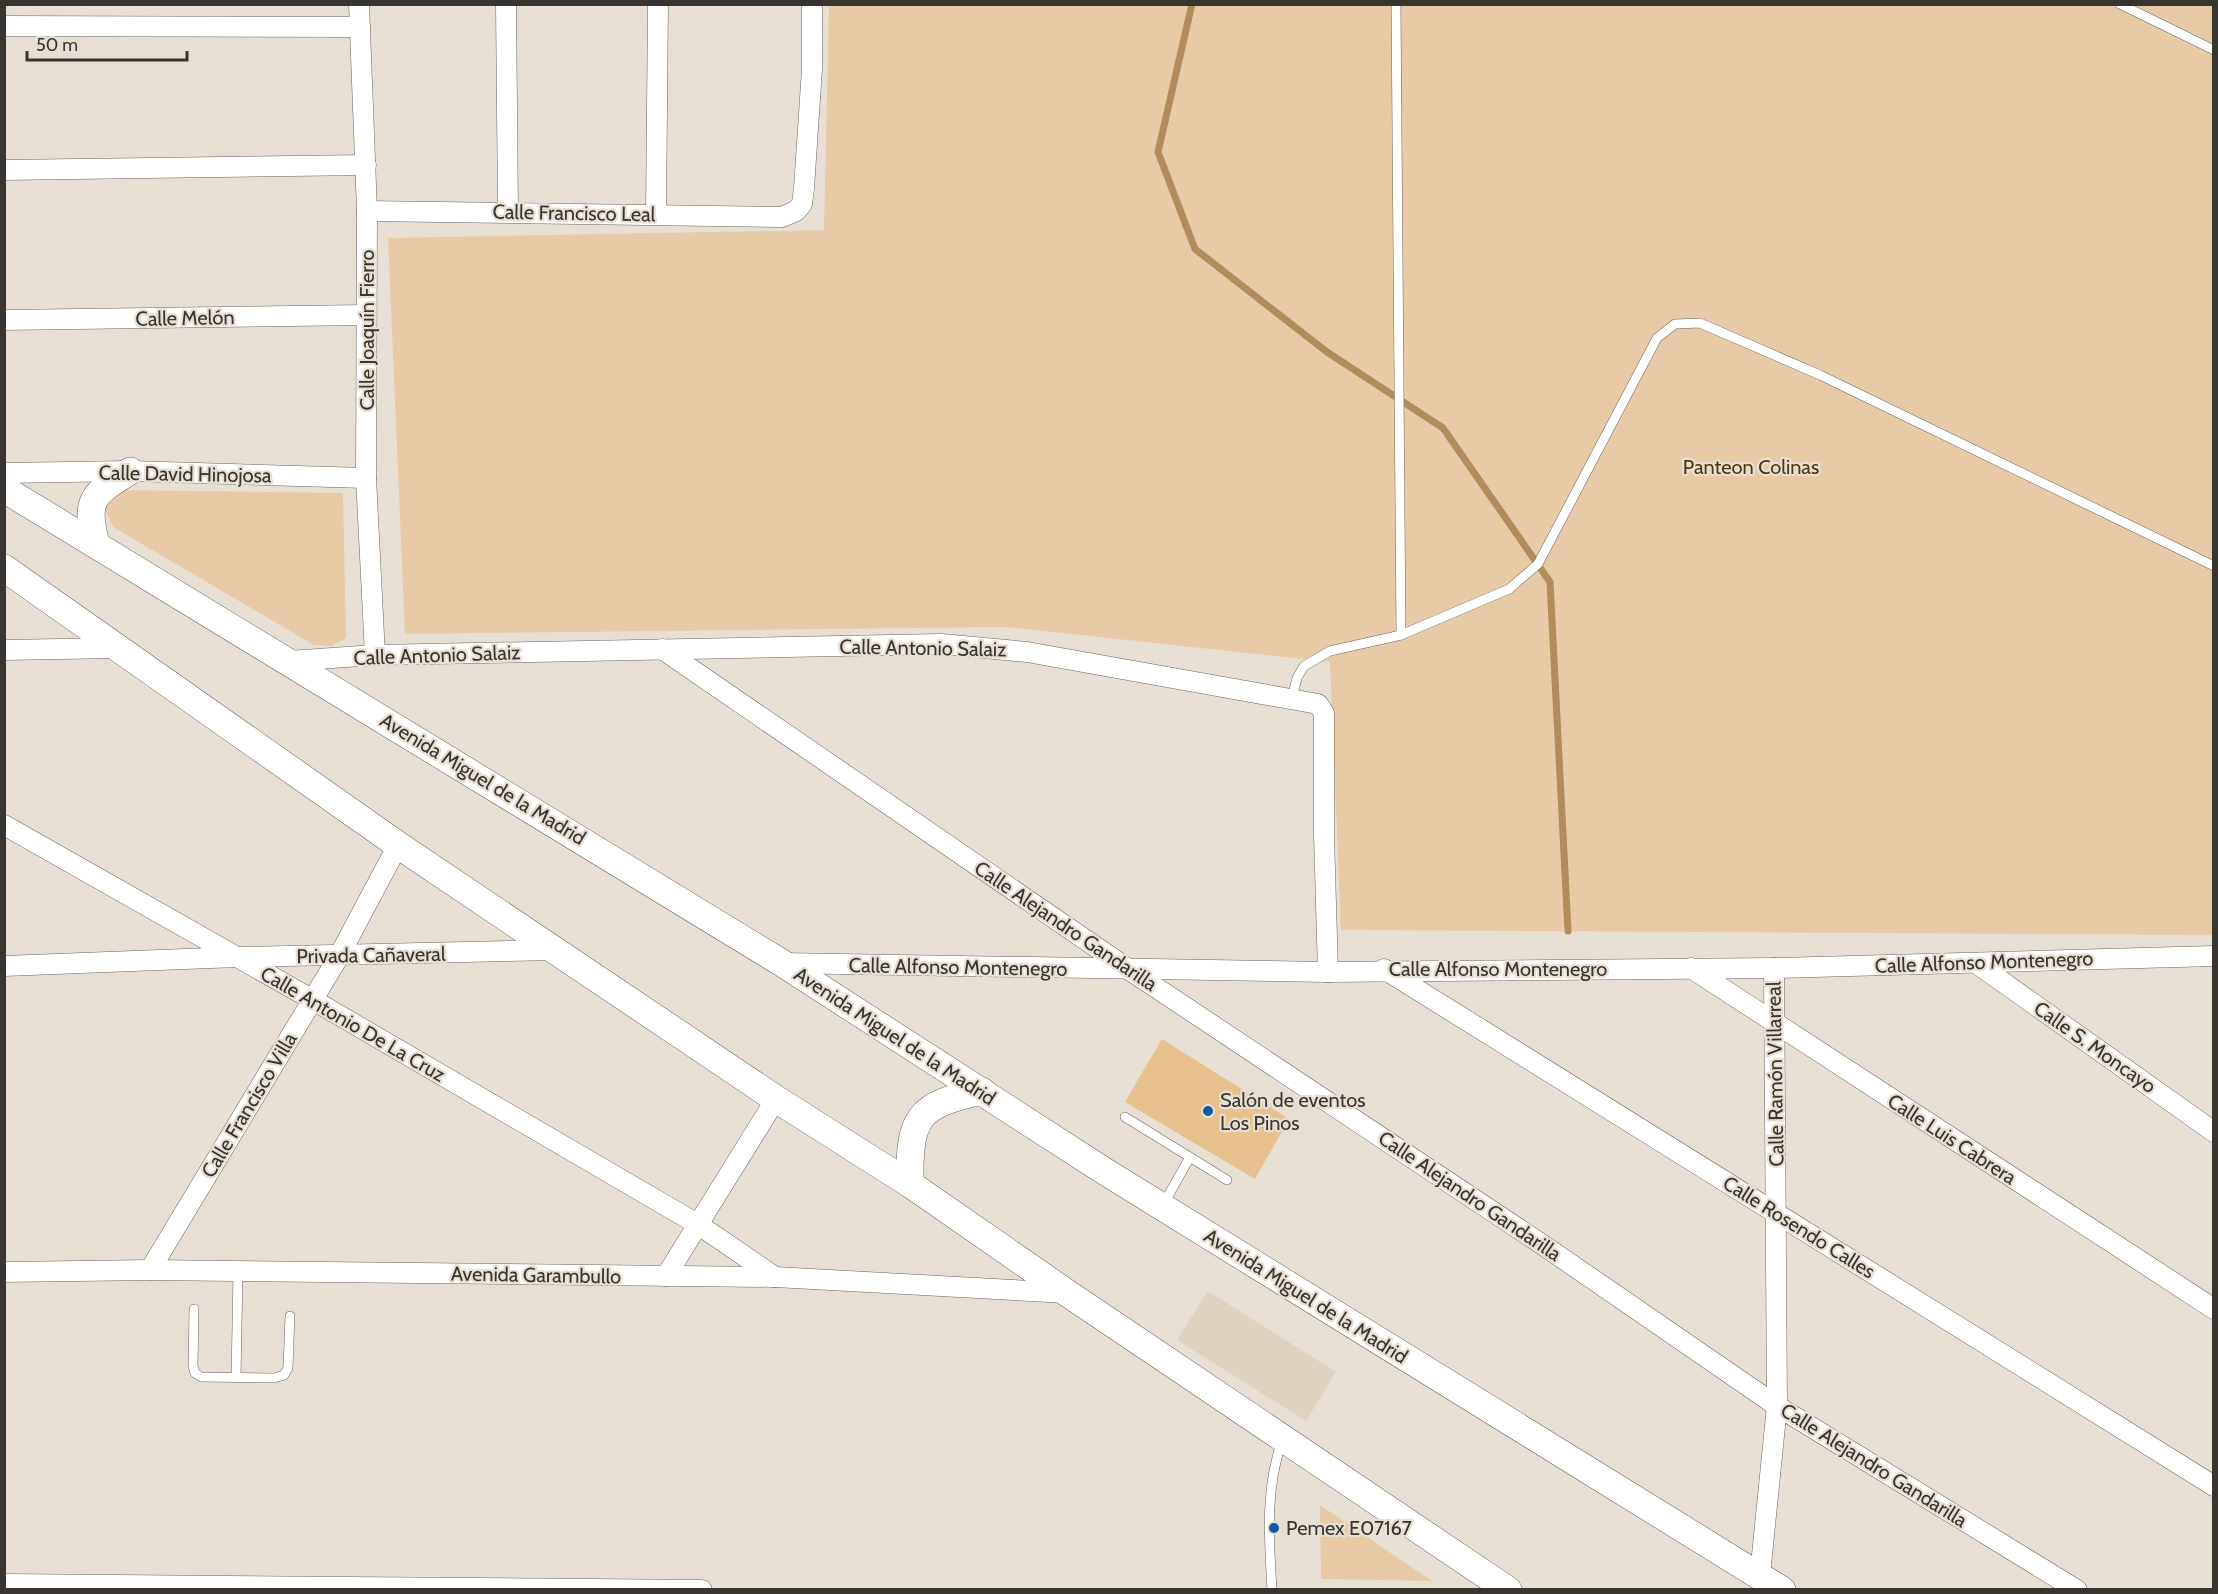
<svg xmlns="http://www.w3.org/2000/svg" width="2218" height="1594" font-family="Cabin,sans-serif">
  <rect width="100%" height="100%" fill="#e8dfd4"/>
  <!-- built -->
  <path fill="#dfd2c0" d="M 1208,1291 L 1336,1372 L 1306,1421 L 1177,1340 Z"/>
  <!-- green -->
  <g fill="#e7cba6">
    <path d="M 829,5 L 2213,5 L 2213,935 L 1341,930 L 1330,662 L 1006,627 L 405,634 L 388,238 L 824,230 Z"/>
    <path d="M 114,490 L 343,493 L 346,638 L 331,646 L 314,645 L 113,527 L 102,503 Z"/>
    <path d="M 1320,1505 L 1432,1581 L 1321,1579 Z"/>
  </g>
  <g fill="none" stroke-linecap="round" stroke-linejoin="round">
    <!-- stream -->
    <path stroke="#b18d5b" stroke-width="7" d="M 1192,4 L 1158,152 L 1195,249 L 1327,352 L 1443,428 L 1550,582 L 1568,931"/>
  </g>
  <!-- building -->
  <path fill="#e8c28e" d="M 1162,1039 L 1289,1119 L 1255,1179 L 1125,1102 Z"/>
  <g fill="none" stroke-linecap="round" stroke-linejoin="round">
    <!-- lane casing -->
    <g stroke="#6c655b" stroke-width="10">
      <g id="lane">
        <path d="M 1396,4 L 1401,635"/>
        <path d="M 2120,4 L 2214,50"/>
        <path d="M 1292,698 L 1297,678 L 1304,666 L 1330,651 L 1401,635 L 1509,589 L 1538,564 L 1657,338 L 1675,324 L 1700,323 L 1820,375 L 2214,566"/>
        <path d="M 1125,1117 L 1227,1180"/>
        <path d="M 1163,1205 L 1190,1157"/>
        <path d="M 194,1309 L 193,1366 L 195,1373 L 201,1377 L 274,1378 L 284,1375 L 288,1368 L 290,1316"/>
        <path d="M 236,1378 L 238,1271"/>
        <path d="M 1272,1590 C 1269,1539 1265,1489 1282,1441"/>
      </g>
    </g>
    <!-- street casing -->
    <g stroke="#6c655b" stroke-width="21">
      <g id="street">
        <path d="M 359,4 L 367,211 L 366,478 L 375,655"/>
        <path d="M 506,4 L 508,212"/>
        <path d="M 4,26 L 360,27"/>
        <path d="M 4,170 L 366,165"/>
        <path d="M 367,211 L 782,217 L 796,211 L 802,204 L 804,188 L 812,69 L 812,4"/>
        <path d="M 656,214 L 658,4"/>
        <path d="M 4,320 L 366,315"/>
        <path d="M 4,473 L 130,471 L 366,478"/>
        <path d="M 662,649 L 1131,971 L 1543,1245 L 1777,1406 L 2077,1590"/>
        <path d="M 4,650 L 116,648"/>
        <path d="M 289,661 L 375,655 L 941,644 L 1027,652 L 1318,704 L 1324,713 L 1324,836 L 1328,972"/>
        <path d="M 4,825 L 313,1000 L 699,1225 L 775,1277"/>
        <path d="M 782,963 L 1328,972 L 1774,968 L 2214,956"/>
        <path d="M 1976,963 L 2214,1132"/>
        <path d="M 4,966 L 237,957 L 557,950"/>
        <path d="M 1691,968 L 2214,1309"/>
        <path d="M 1384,969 L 2214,1486"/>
        <path d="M 150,1270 L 339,956 L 398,845"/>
        <path d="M 4,1272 L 150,1270 L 775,1277 L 1067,1293"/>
        <path d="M 666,1276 L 776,1099"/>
        <path d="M 1760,1575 L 1777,1406 L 1774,968"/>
        <path d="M 4,1584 L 702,1590"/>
      </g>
    </g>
    <!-- secondary casing -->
    <g stroke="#6c655b" stroke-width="28">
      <g id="secondary">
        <path d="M 4,489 L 782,963 L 1101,1169 L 1782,1590"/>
        <path d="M 96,544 C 84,499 93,494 130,471"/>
        <path d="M 4,568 L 398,845 L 776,1099 L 910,1184 L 1067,1293 L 1508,1590"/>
        <path d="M 910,1184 C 909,1117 917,1105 982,1091"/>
      </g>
    </g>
    <!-- lane -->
    <use href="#lane" stroke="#fff" stroke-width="9"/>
    <!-- street -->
    <use href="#street" stroke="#fff" stroke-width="20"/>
    <!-- secondary -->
    <use href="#secondary" stroke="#fff" stroke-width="27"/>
  </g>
  <!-- markers -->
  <g fill="#0f5aa9" stroke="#e8dfd4" stroke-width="2">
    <circle cx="1208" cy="1111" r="6"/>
    <circle cx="1274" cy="1528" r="6"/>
  </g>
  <g text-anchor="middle" stroke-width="4.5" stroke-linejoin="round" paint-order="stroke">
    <!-- street labels -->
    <g font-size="20" fill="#383530" stroke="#e8dfd4">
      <text transform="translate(574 213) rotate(1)" y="7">Calle Francisco Leal</text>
      <text transform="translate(185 318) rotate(-1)" y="7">Calle Melón</text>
      <text transform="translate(367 330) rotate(-90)" y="7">Calle Joaquín Fierro</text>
      <text transform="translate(185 474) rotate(1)" y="7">Calle David Hinojosa</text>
      <text transform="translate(923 648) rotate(1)" y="7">Calle Antonio Salaiz</text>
      <text transform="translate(437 655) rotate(-2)" y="7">Calle Antonio Salaiz</text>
      <text transform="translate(483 779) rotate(31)" y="7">Avenida Miguel de la Madrid</text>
      <text transform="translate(1066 926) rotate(34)" y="7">Calle Alejandro Gandarilla</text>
      <text transform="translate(371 955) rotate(-1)" y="7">Privada Cañaveral</text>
      <text transform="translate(1984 962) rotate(-2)" y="7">Calle Alfonso Montenegro</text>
      <text transform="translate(958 967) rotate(1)" y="7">Calle Alfonso Montenegro</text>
      <text x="1498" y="976">Calle Alfonso Montenegro</text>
      <text transform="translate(353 1024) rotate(30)" y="7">Calle Antonio De La Cruz</text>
      <text transform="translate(895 1036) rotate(33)" y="7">Avenida Miguel de la Madrid</text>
      <text transform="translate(2095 1047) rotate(35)" y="7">Calle S. Moncayo</text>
      <text transform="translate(1775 1074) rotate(-91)" y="7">Calle Ramón Villarreal</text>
      <text transform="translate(249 1105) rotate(-59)" y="7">Calle Francisco Villa</text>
      <text transform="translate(1952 1139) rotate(33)" y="7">Calle Luis Cabrera</text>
      <text transform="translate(1470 1196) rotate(34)" y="7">Calle Alejandro Gandarilla</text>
      <text transform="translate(1799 1227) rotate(32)" y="7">Calle Rosendo Calles</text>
      <text transform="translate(536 1275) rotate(1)" y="7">Avenida Garambullo</text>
      <text transform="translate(1306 1296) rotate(32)" y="7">Avenida Miguel de la Madrid</text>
      <text transform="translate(1874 1465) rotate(32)" y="7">Calle Alejandro Gandarilla</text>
    </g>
    <!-- park labels -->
    <g font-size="20" fill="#50360c" stroke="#e8dfd4">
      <text x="1751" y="474">Panteon Colinas</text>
    </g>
    <!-- poi labels -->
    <g font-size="20" fill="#383530" stroke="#e8dfd4" text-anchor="start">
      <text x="1220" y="1107">Salón de eventos<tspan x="1220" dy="23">Los Pinos</tspan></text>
      <text x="1286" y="1535">Pemex E07167</text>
    </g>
  </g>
  <!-- border -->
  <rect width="2218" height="1594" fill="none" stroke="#383530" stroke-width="12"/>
  <!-- scale -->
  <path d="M27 51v9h160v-9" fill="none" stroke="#383530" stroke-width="3"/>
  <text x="36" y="51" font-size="18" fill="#383530" stroke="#e8dfd4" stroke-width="4.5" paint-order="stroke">50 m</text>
</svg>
